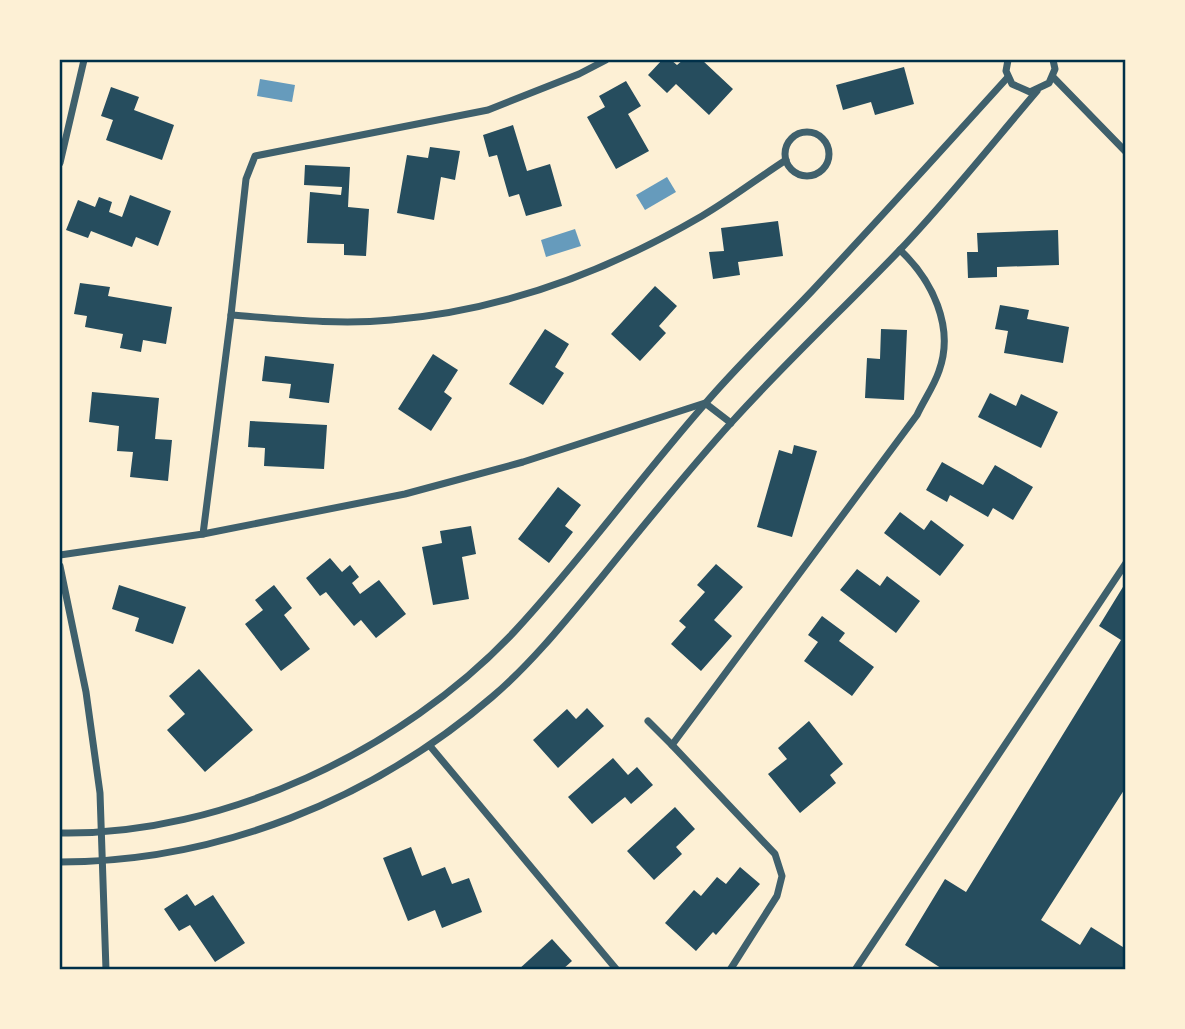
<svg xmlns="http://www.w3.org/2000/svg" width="1185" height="1029" font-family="'Libre Baskerville',serif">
  <rect width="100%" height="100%" fill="#fdf0d5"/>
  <!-- water -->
  <g fill="#669bbc">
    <path d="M 260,79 L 295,85 L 292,102 L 257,96 Z"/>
    <path d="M 667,177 L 676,192 L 645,210 L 636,195 Z"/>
    <path d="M 575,229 L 581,246 L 546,257 L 541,240 Z"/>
  </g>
  <!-- building -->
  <g fill="#264d5e">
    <path d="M 662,60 L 671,60 L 677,65 L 683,60 L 702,60 L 733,89 L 709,115 L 676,84 L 667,93 L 648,75 Z"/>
    <path d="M 904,67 L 914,104 L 875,115 L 871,102 L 843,110 L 836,85 Z"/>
    <path d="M 626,81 L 641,106 L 628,114 L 649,151 L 616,169 L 587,117 L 605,107 L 599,96 Z"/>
    <path d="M 111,87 L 139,97 L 134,110 L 174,125 L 162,160 L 106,140 L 113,120 L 101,116 Z"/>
    <path d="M 513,125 L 527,171 L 550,164 L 562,206 L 526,216 L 519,194 L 509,197 L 497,155 L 489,157 L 483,135 Z"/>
    <path d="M 430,147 L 460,151 L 455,180 L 441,177 L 434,220 L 397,213 L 407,155 L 428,158 Z"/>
    <path d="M 305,165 L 350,167 L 348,207 L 369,209 L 366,256 L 344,255 L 344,244 L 307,243 L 310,192 L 341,195 L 342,187 L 304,185 Z"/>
    <path d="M 130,195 L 171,211 L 158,246 L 136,237 L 132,247 L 91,231 L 88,238 L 66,230 L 78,200 L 95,207 L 99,197 L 112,202 L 109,212 L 122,217 Z"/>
    <path d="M 778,221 L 783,256 L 738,262 L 740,275 L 713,279 L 709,252 L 724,251 L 721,228 Z"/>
    <path d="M 1058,230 L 1059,265 L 997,267 L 997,277 L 968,278 L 967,252 L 978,252 L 977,233 Z"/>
    <path d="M 80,283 L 110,287 L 108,296 L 172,307 L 166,344 L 143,340 L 141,352 L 120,348 L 123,334 L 85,327 L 87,316 L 74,314 Z"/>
    <path d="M 655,286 L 677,306 L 659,326 L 666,333 L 640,361 L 611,334 Z"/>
    <path d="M 1000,305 L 1029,310 L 1027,319 L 1069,327 L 1063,363 L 1004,353 L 1008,331 L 995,329 Z"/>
    <path d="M 545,329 L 569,344 L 555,367 L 564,373 L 543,405 L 509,384 Z"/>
    <path d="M 881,329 L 907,330 L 904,400 L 865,398 L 867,358 L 880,359 Z"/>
    <path d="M 433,354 L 458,370 L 444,392 L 452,398 L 431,431 L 398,409 Z"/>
    <path d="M 265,356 L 334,364 L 329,403 L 289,398 L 291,384 L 262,381 Z"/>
    <path d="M 92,392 L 159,398 L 155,439 L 172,440 L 168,481 L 130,477 L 133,452 L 117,451 L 119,426 L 89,422 Z"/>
    <path d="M 990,393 L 1016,406 L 1021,394 L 1058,412 L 1041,448 L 978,417 Z"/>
    <path d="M 250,421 L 327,425 L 324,469 L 264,466 L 265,448 L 248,447 Z"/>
    <path d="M 794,445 L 817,451 L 792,537 L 757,527 L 779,450 L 792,454 Z"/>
    <path d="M 942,462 L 983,485 L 995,465 L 1033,487 L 1013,520 L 993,508 L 988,517 L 950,495 L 947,502 L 926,490 Z"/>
    <path d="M 558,487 L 581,505 L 565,526 L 573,532 L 549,563 L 518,539 Z"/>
    <path d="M 900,512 L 924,530 L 931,520 L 964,545 L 940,576 L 884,533 Z"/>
    <path d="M 471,526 L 476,554 L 462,557 L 469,599 L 433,605 L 422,547 L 442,543 L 440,531 Z"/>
    <path d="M 330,558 L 342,572 L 350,565 L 359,577 L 352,583 L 360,594 L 379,580 L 406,614 L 376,638 L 361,620 L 354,626 L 326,592 L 320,596 L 306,578 Z"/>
    <path d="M 716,564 L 743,587 L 714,620 L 732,636 L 701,671 L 671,644 L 686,627 L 679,621 L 705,592 L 697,585 Z"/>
    <path d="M 857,569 L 880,586 L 887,576 L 920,601 L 896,633 L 840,590 Z"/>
    <path d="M 1126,582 L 1126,787 L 1041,920 L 1080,945 L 1091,927 L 1126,949 L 1126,970 L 944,970 L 905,945 L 945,879 L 966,892 L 1121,640 L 1099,626 Z"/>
    <path d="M 119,585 L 186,607 L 173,644 L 135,631 L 139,618 L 112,609 Z"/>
    <path d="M 274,585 L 292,608 L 284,615 L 310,649 L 281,671 L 245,624 L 263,610 L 255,600 Z"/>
    <path d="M 822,616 L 845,633 L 839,641 L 874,667 L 852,696 L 804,661 L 818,642 L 808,635 Z"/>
    <path d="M 199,669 L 253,730 L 205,772 L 167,730 L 185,714 L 169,696 Z"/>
    <path d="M 587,708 L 604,726 L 558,768 L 533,740 L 567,709 L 576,719 Z"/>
    <path d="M 809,721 L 843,764 L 830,775 L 836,783 L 800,813 L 768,774 L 787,759 L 778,748 Z"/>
    <path d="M 613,758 L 628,775 L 637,767 L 653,785 L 631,804 L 625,797 L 592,824 L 568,797 Z"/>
    <path d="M 675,807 L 695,829 L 676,847 L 682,854 L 654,880 L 627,851 Z"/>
    <path d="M 411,847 L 422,876 L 445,867 L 452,884 L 469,878 L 482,912 L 442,928 L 435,910 L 408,921 L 383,858 Z"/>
    <path d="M 740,867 L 760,884 L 716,935 L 713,932 L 696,951 L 665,923 L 694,890 L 701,896 L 717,877 L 726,884 Z"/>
    <path d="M 187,894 L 195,906 L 213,895 L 245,943 L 215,962 L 190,925 L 179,931 L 164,909 Z"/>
    <path d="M 552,939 L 572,961 L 562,970 L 518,970 Z"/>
  </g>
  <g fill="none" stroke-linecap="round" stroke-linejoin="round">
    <!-- minor -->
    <g stroke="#3f606c" stroke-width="7">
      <path d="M 1008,60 L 1006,71 L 1012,84 L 1030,92 L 1049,83 L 1055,69 L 1053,60"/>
      <path d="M 1053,77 L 1126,152"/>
      <circle cx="807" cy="154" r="22"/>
      <path d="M 60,163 L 84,60"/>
      <path d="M 231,315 L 246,179 L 255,156 L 488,110 L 579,74 L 606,60"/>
      <path d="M 203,534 L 405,494 L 523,462 L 705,403 L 731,423"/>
      <path d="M 60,555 L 203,534 L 231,315 C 284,319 338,325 391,320 C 502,311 606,272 702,216 C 731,199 758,178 786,160"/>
      <path d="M 60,566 L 86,692 L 100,793 L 106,970"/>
      <path d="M 648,721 L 672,745 L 917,415 C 924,400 934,386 939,371 C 955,327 932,280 900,250"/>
      <path d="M 672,745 L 775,854 L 782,876 L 777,896 L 730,970"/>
      <path d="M 430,746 L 617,970"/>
      <path d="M 60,833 C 223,836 403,750 514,632 C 581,560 639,479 704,405 C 738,365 776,329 812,291 C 878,220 943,149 1008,77"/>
      <path d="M 60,862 C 218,862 372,800 492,697 C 532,663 567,619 601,578 C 643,526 685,474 730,424 C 783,365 842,310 897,253 C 946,202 991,145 1037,91"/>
      <path d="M 855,970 L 1126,563"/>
    </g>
  </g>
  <!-- border -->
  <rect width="1185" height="1029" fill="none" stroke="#fdf0d5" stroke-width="122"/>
  <rect x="61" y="61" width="1063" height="907" fill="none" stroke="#003049" stroke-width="2.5"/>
</svg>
